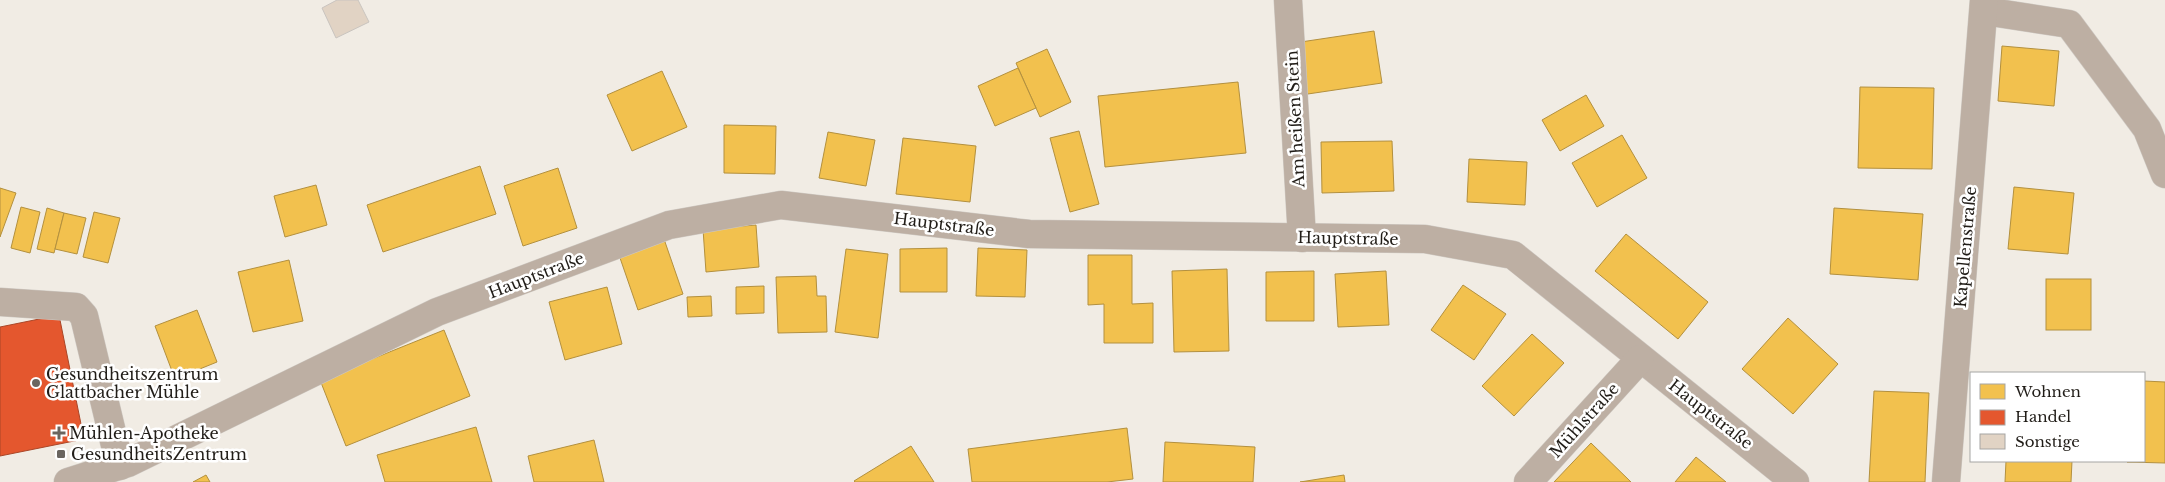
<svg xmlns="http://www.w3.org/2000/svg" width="2165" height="482" font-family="'Libre Baskerville',serif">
  <rect width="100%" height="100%" fill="#f1ece4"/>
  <!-- homes -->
  <g fill="#f2c14e" stroke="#b3903e">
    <path d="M 1374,31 L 1382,83 L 1301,95 L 1294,43 Z"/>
    <path d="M 2002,46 L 2059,51 L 2054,106 L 1998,101 Z"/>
    <path d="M 1047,49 L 1071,102 L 1040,117 L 1016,63 Z"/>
    <path d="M 1018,68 L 1036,108 L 995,126 L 978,86 Z"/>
    <path d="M 662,71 L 687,127 L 632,151 L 607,95 Z"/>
    <path d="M 1238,82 L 1246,153 L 1105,167 L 1098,96 Z"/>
    <path d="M 1860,87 L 1934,88 L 1932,169 L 1858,168 Z"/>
    <path d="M 1586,95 L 1604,126 L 1560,151 L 1542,120 Z"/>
    <path d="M 724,125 L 776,126 L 775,174 L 724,173 Z"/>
    <path d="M 1079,131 L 1099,204 L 1070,212 L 1050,138 Z"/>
    <path d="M 828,132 L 875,140 L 866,186 L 819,178 Z"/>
    <path d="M 1622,135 L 1647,178 L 1597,207 L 1572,163 Z"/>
    <path d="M 903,138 L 976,146 L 970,202 L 896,194 Z"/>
    <path d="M 1392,141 L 1394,191 L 1322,193 L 1321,142 Z"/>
    <path d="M 1469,159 L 1527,162 L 1525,205 L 1467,202 Z"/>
    <path d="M 480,166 L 496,214 L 383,252 L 367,205 Z"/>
    <path d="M 558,168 L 577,228 L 523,246 L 504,186 Z"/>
    <path d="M 316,185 L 327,225 L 285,237 L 274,196 Z"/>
    <path d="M 2014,187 L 2074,193 L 2068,254 L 2008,249 Z"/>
    <path d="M 0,188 L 16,193 L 0,237 Z"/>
    <path d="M 21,207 L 40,212 L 30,253 L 11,248 Z"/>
    <path d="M 47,208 L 64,213 L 54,253 L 37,249 Z"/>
    <path d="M 1834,208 L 1923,214 L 1918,280 L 1830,274 Z"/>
    <path d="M 94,212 L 120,218 L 108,263 L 83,257 Z"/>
    <path d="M 64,213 L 86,218 L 77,254 L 55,249 Z"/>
    <path d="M 756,225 L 759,267 L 706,272 L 703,229 Z"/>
    <path d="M 1626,234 L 1708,302 L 1678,339 L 1595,271 Z"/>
    <path d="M 664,239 L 683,294 L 638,310 L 619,255 Z"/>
    <path d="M 947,248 L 947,292 L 900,292 L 900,249 Z"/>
    <path d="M 978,248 L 1027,250 L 1025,297 L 976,296 Z"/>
    <path d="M 846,249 L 888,254 L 878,338 L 835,332 Z"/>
    <path d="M 1088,255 L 1132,255 L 1132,304 L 1153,303 L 1153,343 L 1104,343 L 1104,304 L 1088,305 Z"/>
    <path d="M 289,260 L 303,321 L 253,332 L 238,272 Z"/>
    <path d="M 1227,269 L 1229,351 L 1174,352 L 1172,271 Z"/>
    <path d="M 1314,271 L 1314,321 L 1266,321 L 1266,272 Z"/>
    <path d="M 1386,271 L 1389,325 L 1338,327 L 1335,274 Z"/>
    <path d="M 816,276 L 817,296 L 826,296 L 827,332 L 778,333 L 776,277 Z"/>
    <rect x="2046" y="279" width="45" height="51"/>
    <path d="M 1463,285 L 1506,314 L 1474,360 L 1431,330 Z"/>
    <path d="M 764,286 L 764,313 L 736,314 L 736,287 Z"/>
    <path d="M 607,287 L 622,344 L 565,360 L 549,302 Z"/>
    <path d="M 711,296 L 712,316 L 688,317 L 687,297 Z"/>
    <path d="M 197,310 L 217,362 L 175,379 L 155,326 Z"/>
    <path d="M 1788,318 L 1838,364 L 1793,414 L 1742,369 Z"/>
    <path d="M 444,330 L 470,396 L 346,446 L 320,380 Z"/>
    <path d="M 1532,334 L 1564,363 L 1514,416 L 1482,386 Z"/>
    <path d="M 2144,381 L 2165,382 L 2165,463 L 2127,462 L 2144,461 Z"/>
    <path d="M 1874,391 L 1929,393 L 1925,482 L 1869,482 Z"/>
    <path d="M 476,427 L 492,482 L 385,482 L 377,455 Z"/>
    <path d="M 1127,428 L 1133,479 L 1107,482 L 972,482 L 968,449 Z"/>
    <path d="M 594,440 L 604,482 L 534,482 L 528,456 Z"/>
    <path d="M 1165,442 L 1255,447 L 1253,482 L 1163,482 Z"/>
    <path d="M 1591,443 L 1631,482 L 1554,482 Z"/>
    <path d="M 911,446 L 934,482 L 855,482 L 854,481 Z"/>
    <path d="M 1696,457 L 1726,482 L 1675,482 Z"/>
    <path d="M 2006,461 L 2072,461 L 2071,482 L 2005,482 Z"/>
    <path d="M 206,475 L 210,482 L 193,482 Z"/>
    <path d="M 1344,475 L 1345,482 L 1300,482 Z"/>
  </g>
  <!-- shops -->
  <path fill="#e4572e" stroke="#aa4627" d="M 59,315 L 84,439 L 0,456 L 0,327 Z"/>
  <!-- building -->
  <path fill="#e1d3c4" stroke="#c9c4bf" d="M 337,0 L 358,0 L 369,22 L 336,38 L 322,8 Z"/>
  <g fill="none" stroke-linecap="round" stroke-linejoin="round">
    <!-- minor casing -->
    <g stroke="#cfcac4" stroke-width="29">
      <g id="minor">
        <path d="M 1288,0 L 1302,238"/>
        <path d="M 1984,11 L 2069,24 L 2147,129 L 2165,174"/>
        <path d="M 0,302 L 76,307 L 84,316 L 120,466"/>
        <path d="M 68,482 L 128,463 L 437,312 L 669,225 L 781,205 L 1029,234 L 1425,239 L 1513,255 L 1795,482"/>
        <path d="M 1528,482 L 1640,359"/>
        <path d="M 1946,482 L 1984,0"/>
      </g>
    </g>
    <!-- minor -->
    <use href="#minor" stroke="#bdafa3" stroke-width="28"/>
  </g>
  <!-- markers -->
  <g fill="#6a655f" stroke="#fff" stroke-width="2">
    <circle cx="36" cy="383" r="5"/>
    <path d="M56.5 425.5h5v5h5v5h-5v5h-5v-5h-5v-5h5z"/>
    <rect x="56" y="449" width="10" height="10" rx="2.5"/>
  </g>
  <g text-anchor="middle" stroke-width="5" stroke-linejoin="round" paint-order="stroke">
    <!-- street labels -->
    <g font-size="16" fill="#211d18" stroke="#fff">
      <text transform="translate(1295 119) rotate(-93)" y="6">Am heißen Stein</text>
      <text transform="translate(944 224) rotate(7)" y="6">Hauptstraße</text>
      <text transform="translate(1348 238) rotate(1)" y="6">Hauptstraße</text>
      <text transform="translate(1965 247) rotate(-85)" y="6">Kapellenstraße</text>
      <text transform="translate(536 275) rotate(-21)" y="6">Hauptstraße</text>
      <text transform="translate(1711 414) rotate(38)" y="6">Hauptstraße</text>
      <text transform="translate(1584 420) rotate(-48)" y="6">Mühlstraße</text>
    </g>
    <!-- poi labels -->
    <g font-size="16" fill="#211d18" stroke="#fff" text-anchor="start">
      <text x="46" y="380">Gesundheitszentrum<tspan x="46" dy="18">Glattbacher Mühle</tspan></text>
      <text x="69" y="439">Mühlen-Apotheke</text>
      <text x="71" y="460">GesundheitsZentrum</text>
    </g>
  </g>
  <!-- legend -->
  <rect x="1970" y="372" width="175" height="90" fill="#ffffff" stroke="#a6a5a3"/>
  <rect x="1980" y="384" width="25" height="15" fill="#f2c14e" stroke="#a6a5a3"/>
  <text x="2015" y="397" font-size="15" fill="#211d18">Wohnen</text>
  <rect x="1980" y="410" width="25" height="15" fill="#e4572e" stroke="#a6a5a3"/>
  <text x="2015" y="422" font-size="15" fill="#211d18">Handel</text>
  <rect x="1980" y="434" width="25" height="15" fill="#e1d3c4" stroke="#a6a5a3"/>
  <text x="2015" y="447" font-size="15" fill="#211d18">Sonstige</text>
</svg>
